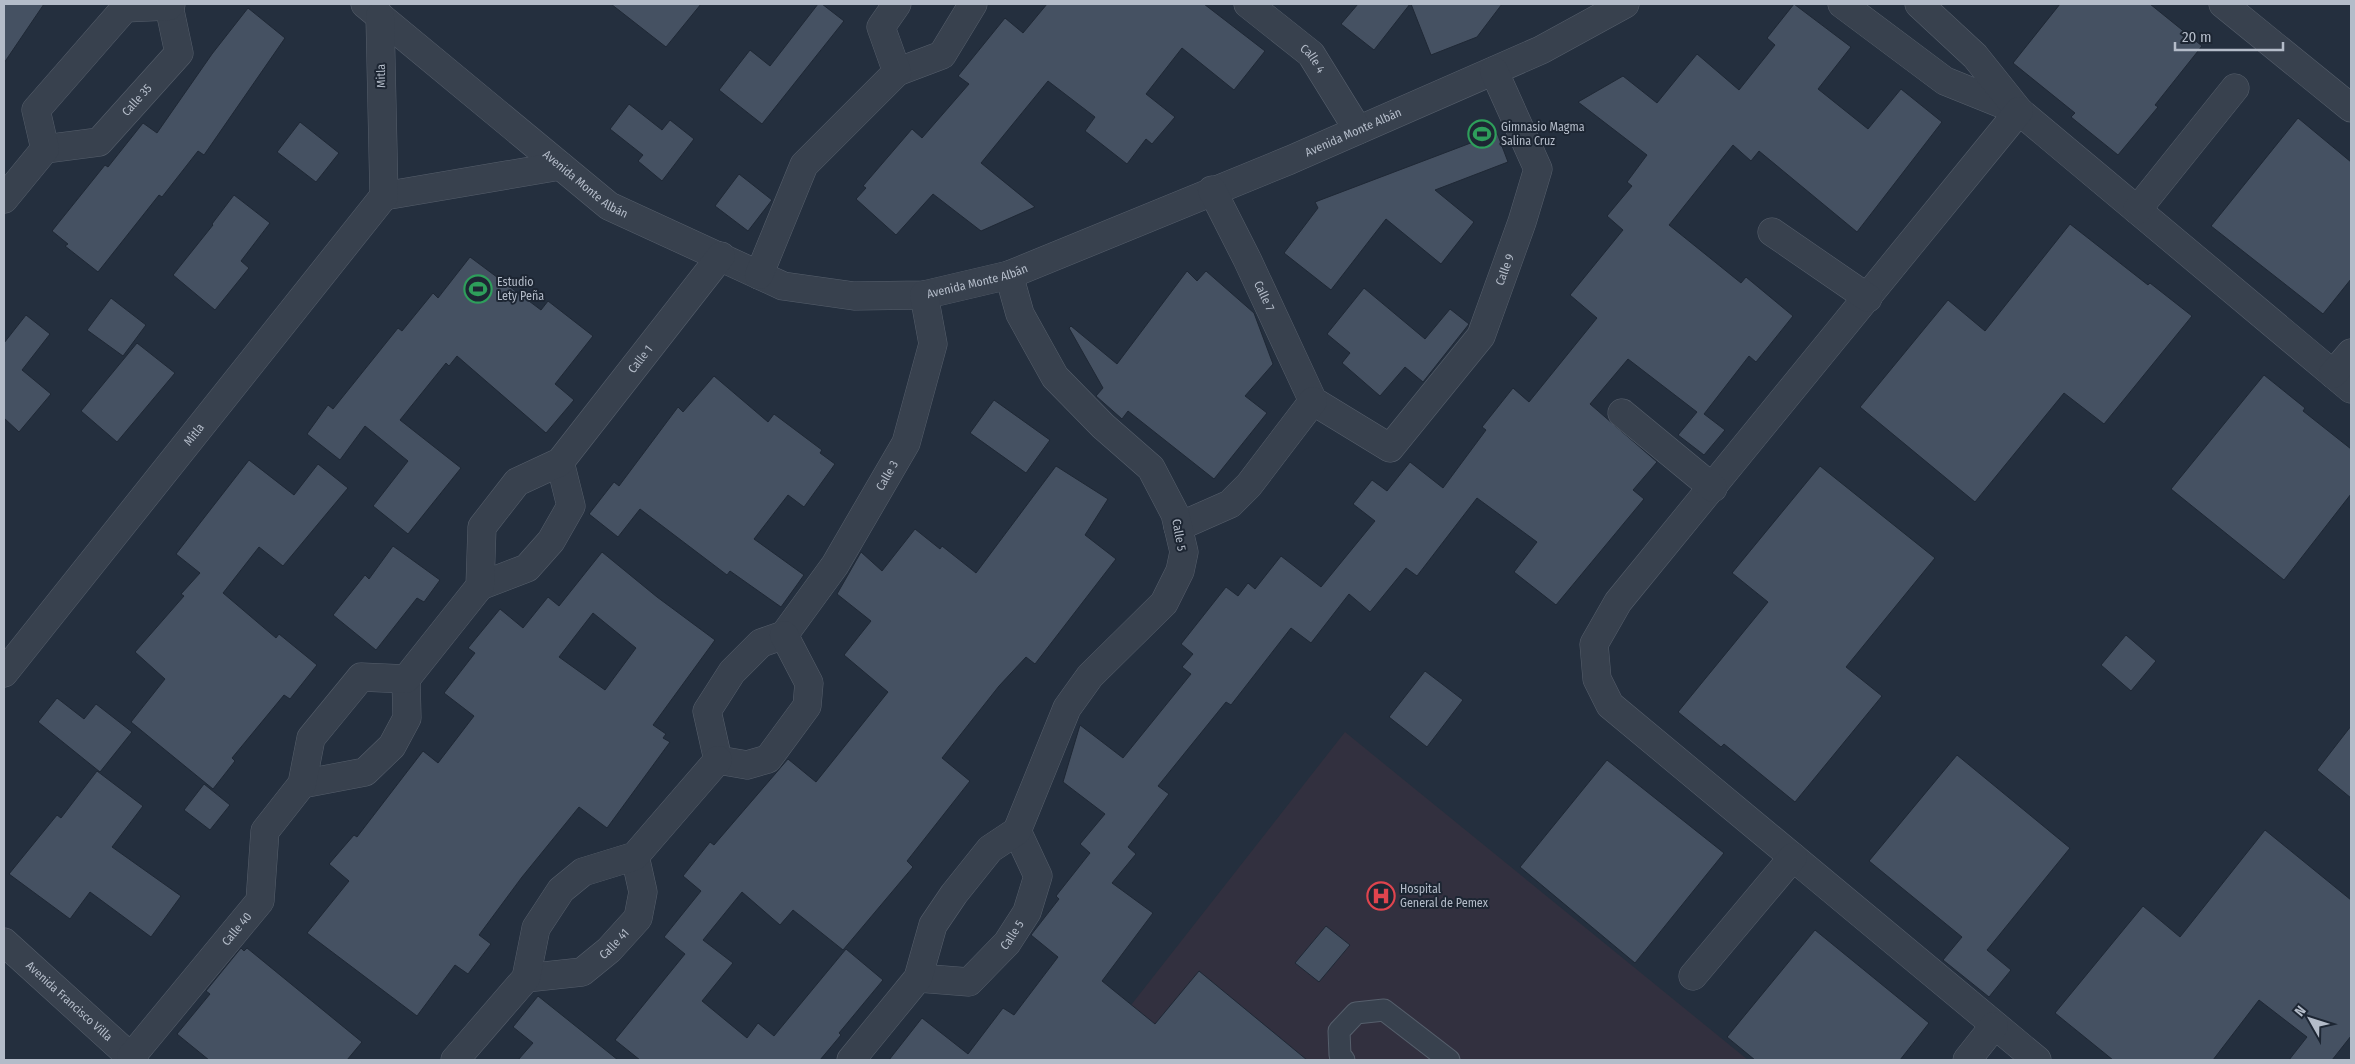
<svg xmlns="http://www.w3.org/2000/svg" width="2355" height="1064" font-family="'Fira Sans Condensed',sans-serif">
  <rect width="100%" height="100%" fill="#242f3e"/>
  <!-- medical -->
  <path fill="#32303f" d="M 1345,732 L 1748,1060 L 1088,1060 Z"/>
  <!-- building -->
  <g fill="#455162" stroke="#1f2835" fill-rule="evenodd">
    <path d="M 4,4 L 44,4 L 4,63 Z"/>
    <path d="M 611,4 L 701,4 L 666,47 Z"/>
    <path d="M 818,4 L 822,4 L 844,21 L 762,124 L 719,90 L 750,50 L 770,66 Z"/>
    <path d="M 1047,4 L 1204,4 L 1265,51 L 1234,90 L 1182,48 L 1146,94 L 1175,117 L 1152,144 L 1146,139 L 1127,164 L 1085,131 L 1095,117 L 1048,81 L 981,163 L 1035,207 L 981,231 L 933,194 L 896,235 L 856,199 L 866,188 L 863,186 L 912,129 L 922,138 L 969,84 L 958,76 L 1005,18 L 1023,33 Z"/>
    <path d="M 1358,4 L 1410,4 L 1374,50 L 1341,24 Z"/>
    <path d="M 1411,4 L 1502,4 L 1477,37 L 1431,55 Z"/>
    <path d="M 1794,4 L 1851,47 L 1818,89 L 1868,129 L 1901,89 L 1942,122 L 1857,232 L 1759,151 L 1751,161 L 1733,145 L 1669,225 L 1741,283 L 1746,277 L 1793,316 L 1756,362 L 1749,356 L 1704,414 L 1725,430 L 1704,455 L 1678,435 L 1697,412 L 1628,359 L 1590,404 L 1657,462 L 1633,490 L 1644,499 L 1556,605 L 1514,572 L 1537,542 L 1477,498 L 1417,576 L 1406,568 L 1370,612 L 1349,594 L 1311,643 L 1291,628 L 1231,705 L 1226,702 L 1158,786 L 1169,794 L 1128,847 L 1136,854 L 1112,883 L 1153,913 L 1102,981 L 1155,1024 L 1199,971 L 1307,1060 L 889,1060 L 922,1018 L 968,1054 L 1003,1008 L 1014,1015 L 1058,957 L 1031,935 L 1059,899 L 1056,896 L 1090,853 L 1080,844 L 1105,814 L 1063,782 L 1080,725 L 1123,758 L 1191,674 L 1182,667 L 1193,654 L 1181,644 L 1226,587 L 1238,596 L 1248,583 L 1255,589 L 1281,556 L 1321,587 L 1375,521 L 1353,504 L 1372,480 L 1387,491 L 1410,462 L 1443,488 L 1486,430 L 1482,427 L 1513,388 L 1529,402 L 1597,318 L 1570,295 L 1623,230 L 1607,216 L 1632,186 L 1627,182 L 1647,155 L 1578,102 L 1623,76 L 1657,103 L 1697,54 L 1739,90 L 1775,45 L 1767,38 Z"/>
    <path d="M 2060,4 L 2150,4 L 2202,46 L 2155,105 L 2158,107 L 2118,155 L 2071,117 L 2075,113 L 2013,63 Z"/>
    <path d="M 248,8 L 285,38 L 204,155 L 198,151 L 162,197 L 159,195 L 98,272 L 65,246 L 68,244 L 52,231 L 105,165 L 108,167 L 143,123 L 157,133 L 212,54 Z"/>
    <path d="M 629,104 L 662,130 L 670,120 L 694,139 L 662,181 L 638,161 L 643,155 L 610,129 Z"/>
    <path d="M 2298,118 L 2351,162 L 2351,279 L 2323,314 L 2211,226 Z"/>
    <path d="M 300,122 L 339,153 L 316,182 L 277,152 Z"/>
    <path d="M 1497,133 L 1508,162 L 1435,190 L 1474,222 L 1441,264 L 1386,219 L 1331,290 L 1284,253 L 1318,208 L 1315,202 Z"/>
    <path d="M 739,174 L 772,200 L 748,231 L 715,206 Z"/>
    <path d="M 234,195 L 270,223 L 241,261 L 249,268 L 215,310 L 173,275 L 213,225 L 212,224 Z"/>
    <path d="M 2070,224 L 2148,285 L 2150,283 L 2192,316 L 2104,424 L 2064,393 L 1975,502 L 1860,407 L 1948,300 L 1985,331 Z"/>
    <path d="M 470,257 L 541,310 L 548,301 L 593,336 L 555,384 L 574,400 L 546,433 L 457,356 L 449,366 L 446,363 L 400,420 L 461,468 L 408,534 L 373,506 L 408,461 L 365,426 L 340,460 L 307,434 L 328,405 L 333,409 L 398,328 L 402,331 L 433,293 L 438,298 Z"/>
    <path d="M 1187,271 L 1197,281 L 1206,271 L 1254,313 L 1273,364 L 1245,396 L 1267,413 L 1214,479 L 1128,411 L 1122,419 L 1096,396 L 1103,388 L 1069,328 L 1071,326 L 1117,364 Z"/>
    <path d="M 1364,288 L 1425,339 L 1450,309 L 1469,324 L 1423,382 L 1405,367 L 1380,396 L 1342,363 L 1350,353 L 1327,334 Z"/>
    <path d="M 111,298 L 146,325 L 123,356 L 87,330 Z"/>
    <path d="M 26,315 L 50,334 L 22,370 L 51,394 L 19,432 L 4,418 L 4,343 Z"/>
    <path d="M 137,343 L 175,373 L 117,442 L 81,411 Z"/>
    <path d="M 2264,375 L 2305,408 L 2303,411 L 2351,449 L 2351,494 L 2284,580 L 2171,489 Z"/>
    <path d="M 714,376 L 768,422 L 774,414 L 822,450 L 820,453 L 835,464 L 804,507 L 788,495 L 754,539 L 804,575 L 781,607 L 730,571 L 727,575 L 640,509 L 618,537 L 589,514 L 614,482 L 619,486 L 678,407 L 683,412 Z"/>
    <path d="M 994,400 L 1050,440 L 1026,473 L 970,433 Z"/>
    <path d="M 249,460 L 294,495 L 318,464 L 348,488 L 283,566 L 259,547 L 223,593 L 276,638 L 279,634 L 317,665 L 290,699 L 284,695 L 232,758 L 235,761 L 213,789 L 131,722 L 165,679 L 135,652 L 184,596 L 181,594 L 200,573 L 176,554 Z"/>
    <path d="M 1056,466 L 1108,499 L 1085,535 L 1116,559 L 1035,664 L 1026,657 L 999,686 L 942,758 L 970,781 L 907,861 L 913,867 L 843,950 L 793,910 L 780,925 L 742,892 L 703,940 L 733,963 L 702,1001 L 747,1038 L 758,1023 L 774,1036 L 846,949 L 883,980 L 839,1033 L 841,1035 L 820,1060 L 640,1060 L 615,1040 L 685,954 L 664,937 L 701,891 L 683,876 L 710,842 L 714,845 L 788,759 L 816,782 L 888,692 L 844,655 L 871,621 L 837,594 L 861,552 L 882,571 L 915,529 L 940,549 L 942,546 L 976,573 Z"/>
    <path d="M 1820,466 L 1935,558 L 1846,667 L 1882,696 L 1795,802 L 1724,744 L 1721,747 L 1678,712 L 1768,602 L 1732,573 Z"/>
    <path d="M 393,546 L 440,580 L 424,602 L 417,598 L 376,650 L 333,615 L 365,575 L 369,579 Z"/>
    <path d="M 602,552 L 657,597 L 715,640 L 653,725 L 666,734 L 663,738 L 670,742 L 607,828 L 579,807 L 522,877 L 479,935 L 491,944 L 468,974 L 455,965 L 417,1016 L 307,933 L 349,881 L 329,864 L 354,835 L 357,837 L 423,751 L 438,763 L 474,716 L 444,693 L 475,653 L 468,648 L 500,609 L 523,628 L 548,597 L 559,606 ZM 593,613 L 636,648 L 605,690 L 559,657 Z"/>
    <path d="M 2126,635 L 2156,661 L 2131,691 L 2101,665 Z"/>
    <path d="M 1425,671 L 1463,700 L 1427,747 L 1389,717 Z"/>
    <path d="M 57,698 L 84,719 L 96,704 L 132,732 L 100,772 L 38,722 Z"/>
    <path d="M 2351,726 L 2351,798 L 2317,770 Z"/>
    <path d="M 1957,755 L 2070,848 L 1987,950 L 2011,970 L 1989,997 L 1943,960 L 1962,937 L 1869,861 Z"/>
    <path d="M 1607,760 L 1724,853 L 1635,963 L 1520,867 Z"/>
    <path d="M 97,771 L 143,806 L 112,847 L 181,896 L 151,937 L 90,892 L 70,919 L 9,874 L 57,815 L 61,818 Z"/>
    <path d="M 204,784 L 230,805 L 210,830 L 184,810 Z"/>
    <path d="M 2265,830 L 2351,900 L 2351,1036 L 2332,1060 L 2289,1060 L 2307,1037 L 2259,1000 L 2213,1060 L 2113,1060 L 2055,1013 L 2143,906 L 2180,937 Z"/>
    <path d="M 1326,926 L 1350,945 L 1319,982 L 1295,963 Z"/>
    <path d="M 1815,930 L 1929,1023 L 1900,1060 L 1755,1060 L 1727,1037 Z"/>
    <path d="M 241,948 L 244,951 L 247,948 L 362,1042 L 347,1060 L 209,1060 L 177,1034 L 210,994 L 206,991 Z"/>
    <path d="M 538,996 L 618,1060 L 518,1060 L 533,1043 L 513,1027 Z"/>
  </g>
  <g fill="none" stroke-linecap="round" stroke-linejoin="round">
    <!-- service casing -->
    <g stroke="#565f6c" stroke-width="23">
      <path id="service" d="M 1344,1060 L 1340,1055 L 1339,1031 L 1356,1013 L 1384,1010 L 1449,1060"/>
    </g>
    <!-- minor casing -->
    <g stroke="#565f6c" stroke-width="29">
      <g id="minor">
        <path id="s1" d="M 365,4 L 609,206 L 783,286 L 854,296 L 924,295 L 1009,275 L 1290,160 L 1541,50 L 1625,4"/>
        <path id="s2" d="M 1248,4 L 1311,54 L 1358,130"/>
        <path d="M 1842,4 L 1945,81 L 2017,110"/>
        <path d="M 1919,4 L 1975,56 L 2019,111 L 2351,389"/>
        <path d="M 2223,4 L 2351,108"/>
        <path d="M 897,72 L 942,55 L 973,4"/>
        <path d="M 2019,111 L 1618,602 L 1594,644 L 1597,679 L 1610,705 L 2037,1060"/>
        <path id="s3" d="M 45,149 L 99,142 L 179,53 L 169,6"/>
        <path id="s4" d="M 1212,190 L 1247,259 L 1313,401 L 1390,448 L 1481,336 L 1522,222 L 1538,169 L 1494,71"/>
        <path d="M 384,196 L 560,166"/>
        <path d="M 4,199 L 45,149 L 36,110 L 125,8 L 169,6 L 171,4"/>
        <path d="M 2137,210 L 2235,88"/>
        <path d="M 1772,232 L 1868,298"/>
        <path d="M 759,275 L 804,165 L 897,72 L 881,27 L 897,4"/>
        <path d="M 2333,374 L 2351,353"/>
        <path d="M 1622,413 L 1713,488"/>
        <path d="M 1178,527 L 1230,504 L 1249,485 L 1313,401"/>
        <path d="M 480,586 L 527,568 L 551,541 L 571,506 L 560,462"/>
        <path id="s5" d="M 4,673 L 384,196 L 380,16"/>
        <path id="s6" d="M 718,760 L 707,711 L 732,672 L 761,643 L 784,635 L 835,565 L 906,443 L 933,344 L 924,295"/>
        <path d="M 718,760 L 747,765 L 768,759 L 807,706 L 809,683 L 784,635"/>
        <path d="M 302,784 L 365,772 L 392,746 L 407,718 L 406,679"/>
        <path id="s7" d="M 4,942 L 134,1060"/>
        <path d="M 1693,976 L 1793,857"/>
        <path id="s8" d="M 526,978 L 582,972 L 609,950 L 638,918 L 643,892 L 635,856"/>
        <path id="s9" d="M 918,978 L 969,982 L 1007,943 L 1027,912 L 1038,876 L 1017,831"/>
        <path id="s10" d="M 131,1057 L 260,901 L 265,831 L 302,784 L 311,738 L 361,677 L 406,679 L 480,586 L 482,527 L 517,482 L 560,462 L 721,256"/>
        <path d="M 455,1060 L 526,978 L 536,928 L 561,890 L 583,872 L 635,856 L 718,760"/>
        <path d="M 851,1060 L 918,978 L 933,925 L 954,894 L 990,849 L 1017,831 L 1067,708 L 1090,676 L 1164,603 L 1180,571 L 1184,552 L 1175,514 L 1151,468 L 1103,426 L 1055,377 L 1020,314 L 1009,275"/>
        <path d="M 1967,1060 L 1994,1026"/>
      </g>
    </g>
    <!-- service -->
    <use href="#service" stroke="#38414e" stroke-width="21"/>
    <!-- minor -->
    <use href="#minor" stroke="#38414e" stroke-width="28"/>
  </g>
  <!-- icons -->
  <defs>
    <g id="stadium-ring" transform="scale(1.4375)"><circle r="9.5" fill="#1d2633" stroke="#2e9e5b" stroke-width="1.5"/><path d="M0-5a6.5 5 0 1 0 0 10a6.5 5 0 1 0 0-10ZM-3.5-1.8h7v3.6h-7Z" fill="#2e9e5b"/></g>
    <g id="hospital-ring" transform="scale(1.4375)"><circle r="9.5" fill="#1d2633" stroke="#e0444e" stroke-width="1.5"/><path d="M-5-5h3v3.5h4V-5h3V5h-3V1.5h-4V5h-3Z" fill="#e0444e"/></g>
  </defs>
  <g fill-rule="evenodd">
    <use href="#stadium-ring" x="1482" y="134"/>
    <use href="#stadium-ring" x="478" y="289"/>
    <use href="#hospital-ring" x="1381" y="896"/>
  </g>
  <g text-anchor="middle" stroke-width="4" stroke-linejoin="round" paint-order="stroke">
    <!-- street labels -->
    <g font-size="12" fill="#b4bcc9" stroke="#1d2633">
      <text dy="4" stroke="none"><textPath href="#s2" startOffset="85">Calle 4</textPath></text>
      <text transform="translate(381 76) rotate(-91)" y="4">Mitla</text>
      <text dy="4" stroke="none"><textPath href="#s3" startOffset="111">Calle 35</textPath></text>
      <text dy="4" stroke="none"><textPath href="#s1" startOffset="1110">Avenida Monte Albán</textPath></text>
      <text dy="4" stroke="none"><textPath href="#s1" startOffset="285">Avenida Monte Albán</textPath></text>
      <text dy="4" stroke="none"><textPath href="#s4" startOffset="539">Calle 9</textPath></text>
      <text dy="4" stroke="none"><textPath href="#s1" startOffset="705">Avenida Monte Albán</textPath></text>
      <text dy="4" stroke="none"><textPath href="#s4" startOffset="118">Calle 7</textPath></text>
      <text dy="4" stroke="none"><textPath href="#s10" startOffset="916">Calle 1</textPath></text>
      <text dy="4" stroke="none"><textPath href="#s5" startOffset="305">Mitla</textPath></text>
      <text dy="4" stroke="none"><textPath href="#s6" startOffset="352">Calle 3</textPath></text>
      <text transform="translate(1179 535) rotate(80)" y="4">Calle 5</text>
      <text dy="4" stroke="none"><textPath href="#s10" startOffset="166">Calle 40</textPath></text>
      <text dy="4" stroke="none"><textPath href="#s9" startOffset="115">Calle 5</textPath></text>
      <text dy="4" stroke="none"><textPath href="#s8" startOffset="99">Calle 41</textPath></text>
      <text dy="4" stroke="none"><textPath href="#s7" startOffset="88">Avenida Francisco Villa</textPath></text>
    </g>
    <!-- poi labels -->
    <g font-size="12" fill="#b4bcc9" stroke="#1d2633" text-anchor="start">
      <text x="1501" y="131">Gimnasio Magma<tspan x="1501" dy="14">Salina Cruz</tspan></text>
      <text x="497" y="286">Estudio<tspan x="497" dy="14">Lety Peña</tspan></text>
      <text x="1400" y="893">Hospital<tspan x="1400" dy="14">General de Pemex</tspan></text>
    </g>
  </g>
  <!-- border -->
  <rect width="2355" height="1064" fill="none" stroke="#b4bcc9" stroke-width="10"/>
  <!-- north arrow -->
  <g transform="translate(2310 1019) rotate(309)" stroke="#1d2633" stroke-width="4" paint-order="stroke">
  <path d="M0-4L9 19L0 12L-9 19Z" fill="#b4bcc9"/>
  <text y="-8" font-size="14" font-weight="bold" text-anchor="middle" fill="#b4bcc9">N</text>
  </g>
  <!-- scale -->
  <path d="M2175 42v8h108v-8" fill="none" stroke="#b4bcc9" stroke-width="2.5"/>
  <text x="2182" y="42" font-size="15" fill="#b4bcc9" stroke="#1d2633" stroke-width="4" paint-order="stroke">20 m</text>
</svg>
